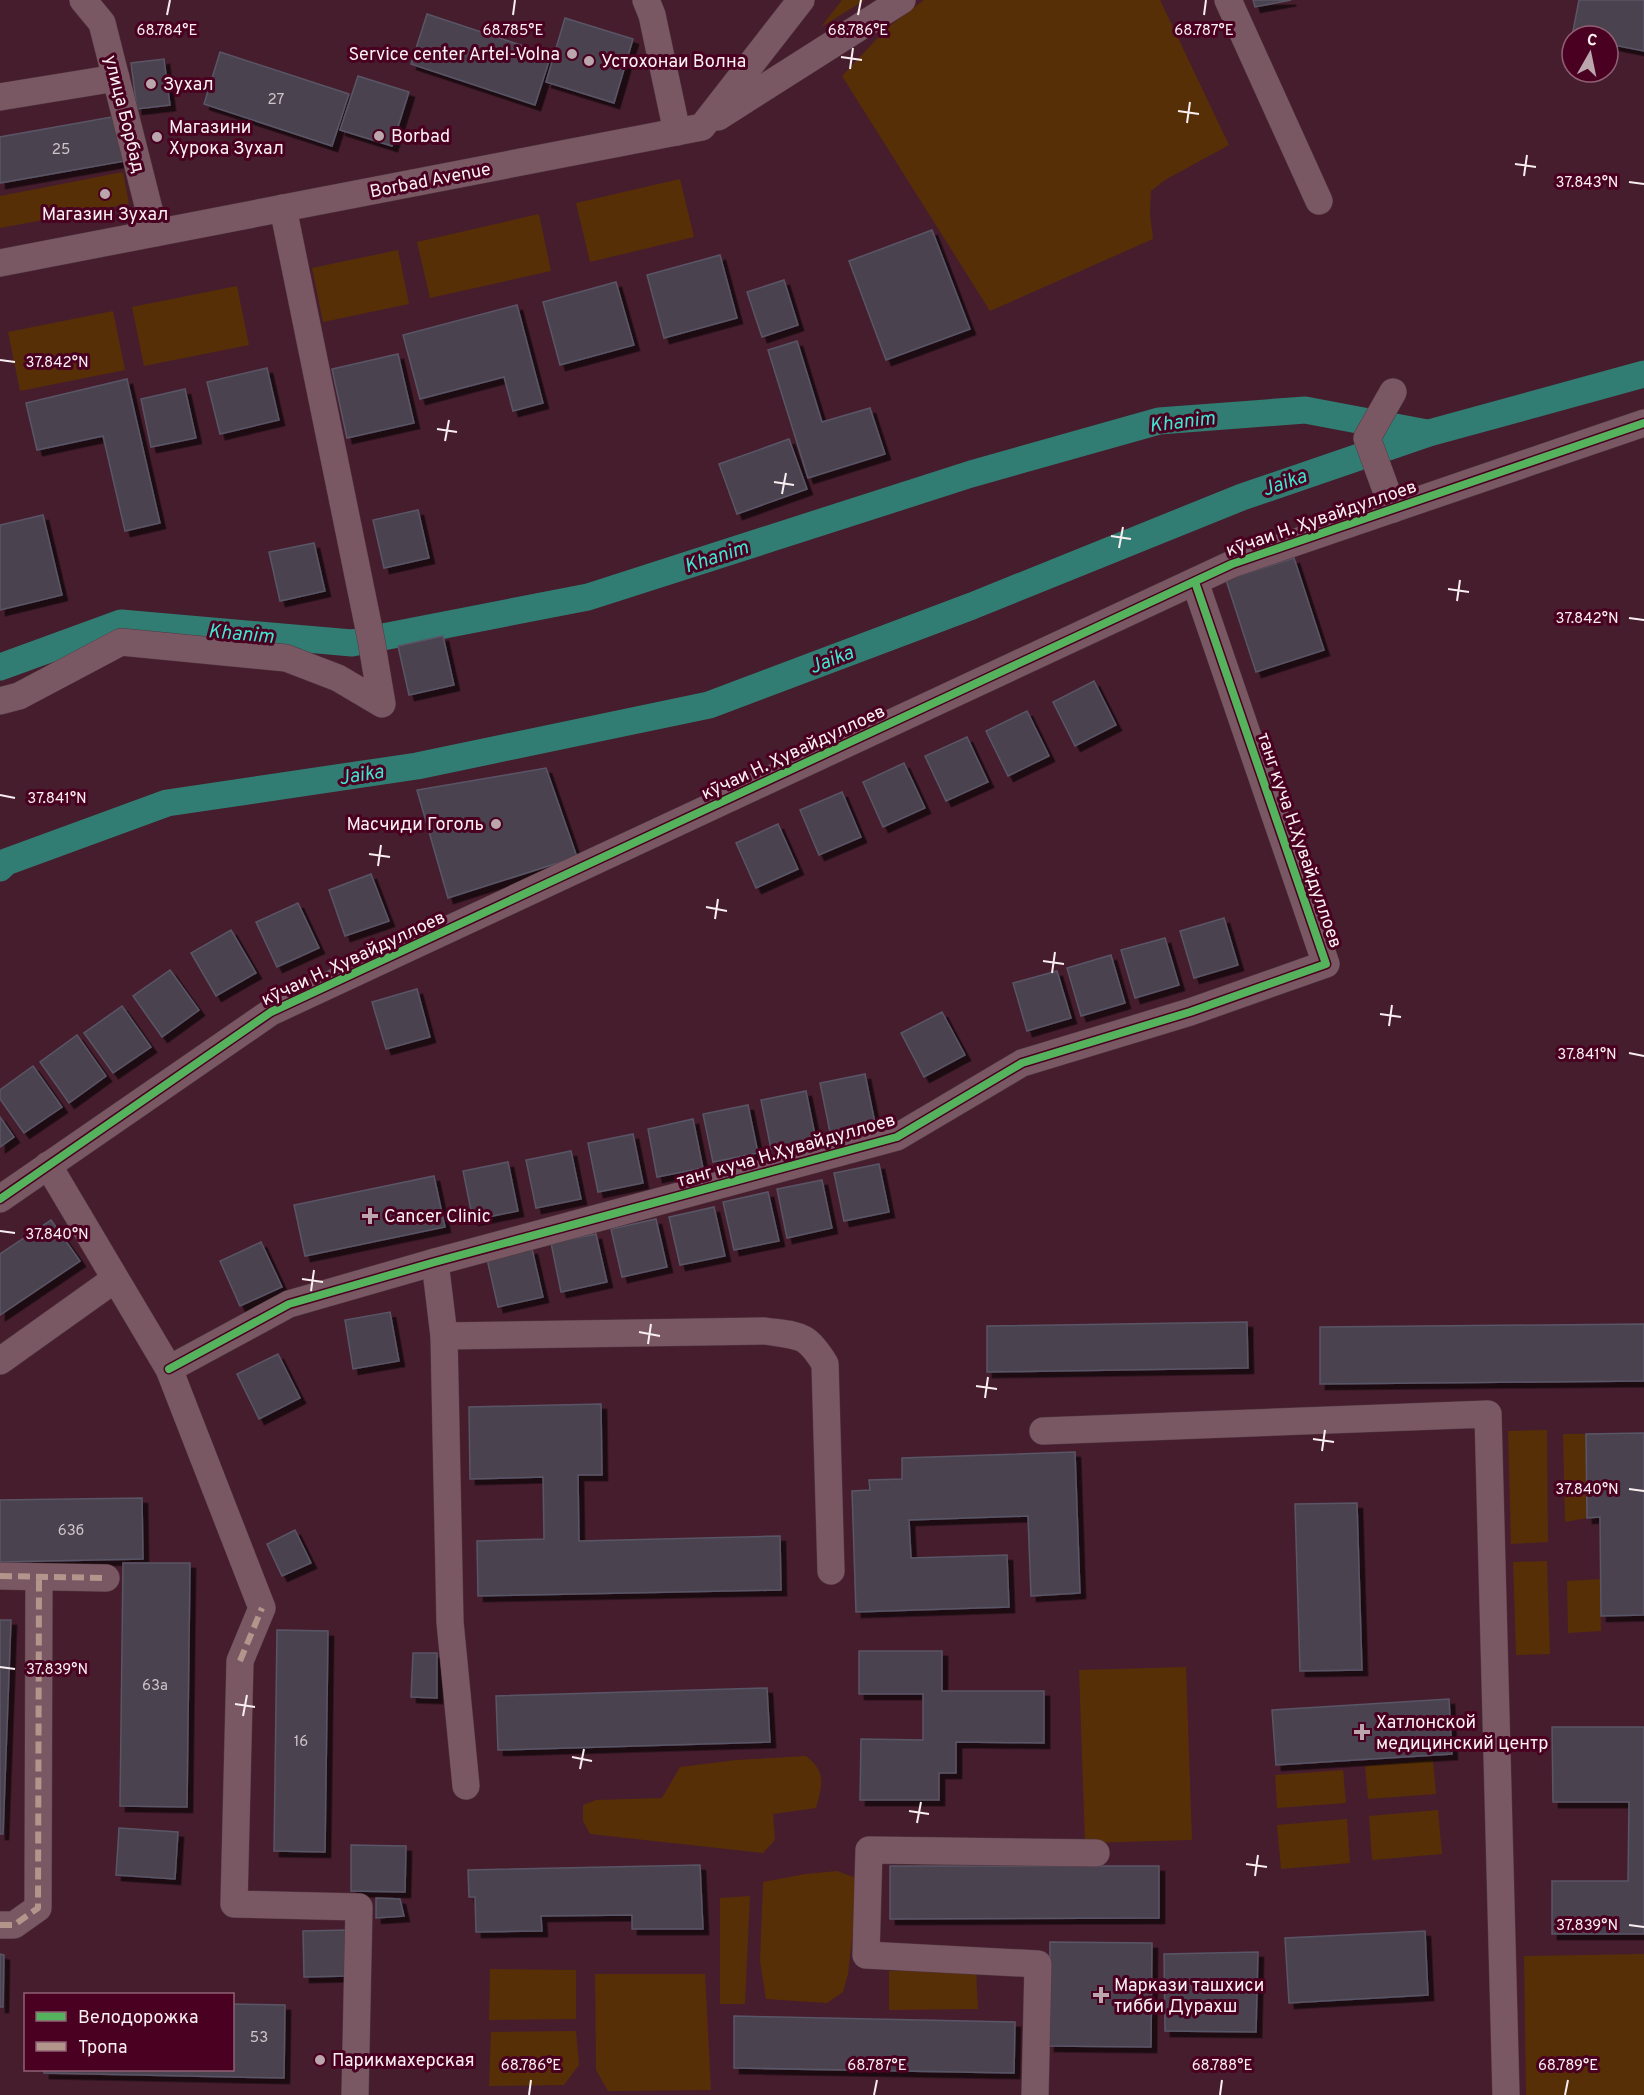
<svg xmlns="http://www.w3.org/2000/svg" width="1644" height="2095" font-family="Overpass,sans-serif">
  <defs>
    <filter id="shadow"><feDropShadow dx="5.5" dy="5.5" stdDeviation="0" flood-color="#0009"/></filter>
  </defs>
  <rect width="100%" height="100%" fill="#461d2d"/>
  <!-- green -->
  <g fill="#572f07">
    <path d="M 842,0 L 865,0 L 821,27 Z"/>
    <path d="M 924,0 L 1160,0 L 1229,145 L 1165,180 L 1151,191 L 1150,214 L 1153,239 L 990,311 L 842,76 L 888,27 Z"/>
    <path d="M 123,172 L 129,204 L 0,228 L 0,196 Z"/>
    <path d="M 680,179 L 694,237 L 590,262 L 576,203 Z"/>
    <path d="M 539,214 L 551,271 L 430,298 L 417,242 Z"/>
    <path d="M 398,250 L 409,304 L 323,322 L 312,268 Z"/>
    <path d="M 237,286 L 249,345 L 144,366 L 132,307 Z"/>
    <path d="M 113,311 L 125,370 L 20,391 L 8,332 Z"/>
    <path d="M 1547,1430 L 1548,1542 L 1511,1544 L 1508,1431 Z"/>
    <path d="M 1563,1434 L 1586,1434 L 1587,1518 L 1565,1522 Z"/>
    <path d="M 1547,1561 L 1550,1654 L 1516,1655 L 1513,1562 Z"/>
    <path d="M 1600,1579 L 1601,1631 L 1568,1633 L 1567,1581 Z"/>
    <path d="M 1186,1667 L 1192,1840 L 1085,1843 L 1079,1670 Z"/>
    <path d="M 806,1756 C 827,1772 822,1786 816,1808 L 773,1814 L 775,1840 L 763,1853 L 590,1834 L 583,1821 L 583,1805 L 596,1800 L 662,1798 L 680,1767 L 736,1760 Z"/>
    <path d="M 1433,1760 L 1436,1794 L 1368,1799 L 1365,1766 Z"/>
    <path d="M 1343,1770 L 1346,1803 L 1277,1808 L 1275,1775 Z"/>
    <path d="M 1438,1810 L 1442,1854 L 1372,1860 L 1369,1816 Z"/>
    <path d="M 1347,1819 L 1350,1863 L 1281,1869 L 1277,1825 Z"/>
    <path d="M 837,1871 L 859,1879 L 848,1974 L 843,1992 L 827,2003 L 766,1999 L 760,1961 L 763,1882 L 805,1874 Z"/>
    <path d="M 750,1896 L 745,2004 L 720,2004 L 720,1898 Z"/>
    <path d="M 1644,1954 L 1644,2095 L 1526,2095 L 1524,1956 Z"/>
    <path d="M 490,1969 L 576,1970 L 576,2019 L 489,2020 Z"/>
    <path d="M 976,1970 L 978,2009 L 889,2010 L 889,1971 Z"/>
    <path d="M 595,1974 L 705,1974 L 711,2090 L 608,2091 L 596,2070 Z"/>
    <path d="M 576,2031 L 579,2065 L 564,2085 L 489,2086 L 491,2032 Z"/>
  </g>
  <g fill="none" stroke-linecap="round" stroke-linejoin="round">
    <!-- canal -->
    <g stroke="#327d73" stroke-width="27">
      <path d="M 0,667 L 121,623 L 352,643 L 588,597 L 971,474 L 1159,421 L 1305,410 L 1427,433"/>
      <path d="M 0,868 L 6,862 L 167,803 L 417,766 L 709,705 L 972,606 L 1242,497 L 1429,433 L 1644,374"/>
    </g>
  </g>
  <!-- building -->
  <g fill="#4b4350" stroke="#595566" stroke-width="1.5" filter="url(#shadow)">
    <path d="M 1253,0 L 1291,0 L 1255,7 Z"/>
    <path d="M 1579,0 L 1644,0 L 1644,51 L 1608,44 L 1608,36 L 1572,36 Z"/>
    <path d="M 427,14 L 551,55 L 535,105 L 411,64 Z"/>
    <path d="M 565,18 L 633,39 L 614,103 L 546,82 Z"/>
    <path d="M 220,52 L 349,94 L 332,146 L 204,104 Z"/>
    <path d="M 164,59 L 170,105 L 137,109 L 131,63 Z"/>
    <path d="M 358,76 L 409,92 L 392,146 L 340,130 Z"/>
    <path d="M 117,116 L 125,161 L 0,183 L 0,137 Z"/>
    <path d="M 932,230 L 970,329 L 886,360 L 849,261 Z"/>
    <path d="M 720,255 L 737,318 L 664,338 L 647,275 Z"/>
    <path d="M 784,280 L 798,325 L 762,337 L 747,292 Z"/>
    <path d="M 616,282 L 634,345 L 560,365 L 543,302 Z"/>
    <path d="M 517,305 L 543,403 L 513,411 L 504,377 L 420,399 L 403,335 Z"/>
    <path d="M 797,341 L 822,422 L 870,408 L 885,454 L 808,478 L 768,350 Z"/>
    <path d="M 398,354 L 414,423 L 347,438 L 332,369 Z"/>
    <path d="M 267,368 L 279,420 L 220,434 L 207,382 Z"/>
    <path d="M 127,379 L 160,523 L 125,531 L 103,436 L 37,450 L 26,403 Z"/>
    <path d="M 185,389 L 196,438 L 151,447 L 141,399 Z"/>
    <path d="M 789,439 L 807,489 L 737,514 L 719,464 Z"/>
    <path d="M 418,510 L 429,558 L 384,568 L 373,520 Z"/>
    <path d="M 43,515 L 62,595 L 0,610 L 0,525 Z"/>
    <path d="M 314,543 L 325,591 L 280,601 L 269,552 Z"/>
    <path d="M 1294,558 L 1324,650 L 1256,672 L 1226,580 Z"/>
    <path d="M 443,636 L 454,685 L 409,695 L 398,646 Z"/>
    <path d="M 1094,681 L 1116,725 L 1075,746 L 1053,702 Z"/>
    <path d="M 1027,711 L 1049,756 L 1008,776 L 986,731 Z"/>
    <path d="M 967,737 L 988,782 L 946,801 L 925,756 Z"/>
    <path d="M 904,763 L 925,808 L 883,827 L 863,782 Z"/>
    <path d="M 546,768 L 577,857 L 448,898 L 417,790 Z"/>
    <path d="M 842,792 L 861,837 L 819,855 L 800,810 Z"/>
    <path d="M 778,824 L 798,869 L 756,888 L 736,843 Z"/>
    <path d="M 371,874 L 389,921 L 345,936 L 329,890 Z"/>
    <path d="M 298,903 L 319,948 L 277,967 L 256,922 Z"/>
    <path d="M 1224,918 L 1238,965 L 1194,978 L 1180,931 Z"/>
    <path d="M 231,930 L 256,973 L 216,996 L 191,953 Z"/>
    <path d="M 1165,938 L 1179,985 L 1135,998 L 1121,950 Z"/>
    <path d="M 1111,955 L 1125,1003 L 1081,1016 L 1067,968 Z"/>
    <path d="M 170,970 L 199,1010 L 162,1037 L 133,996 Z"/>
    <path d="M 1057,971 L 1071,1018 L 1027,1031 L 1013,983 Z"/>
    <path d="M 417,989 L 430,1037 L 386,1049 L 372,1002 Z"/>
    <path d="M 122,1006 L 151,1047 L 113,1073 L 84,1033 Z"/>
    <path d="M 942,1012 L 965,1055 L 924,1077 L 901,1033 Z"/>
    <path d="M 77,1035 L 106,1076 L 69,1103 L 40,1062 Z"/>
    <path d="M 33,1066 L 62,1107 L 24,1133 L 0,1099 L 0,1090 Z"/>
    <path d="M 865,1074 L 875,1123 L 830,1132 L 820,1083 Z"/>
    <path d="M 806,1091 L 816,1140 L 771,1149 L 761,1100 Z"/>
    <path d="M 748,1105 L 758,1153 L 713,1162 L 703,1114 Z"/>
    <path d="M 0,1117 L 14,1137 L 0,1147 Z"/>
    <path d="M 693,1119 L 703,1168 L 657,1177 L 648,1129 Z"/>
    <path d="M 633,1134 L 643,1183 L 598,1192 L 588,1143 Z"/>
    <path d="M 571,1151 L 581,1199 L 536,1208 L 526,1160 Z"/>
    <path d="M 508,1162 L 518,1211 L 473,1220 L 463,1171 Z"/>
    <path d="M 879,1164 L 889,1212 L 844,1221 L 834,1173 Z"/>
    <path d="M 434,1176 L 445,1227 L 305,1256 L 294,1205 Z"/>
    <path d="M 822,1180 L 832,1228 L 787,1238 L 777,1189 Z"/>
    <path d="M 768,1192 L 779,1241 L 734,1250 L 723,1202 Z"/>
    <path d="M 714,1207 L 725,1256 L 680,1265 L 669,1217 Z"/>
    <path d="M 656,1219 L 667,1267 L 622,1277 L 611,1229 Z"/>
    <path d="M 51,1220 L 80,1261 L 0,1315 L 0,1254 Z"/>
    <path d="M 596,1234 L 607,1282 L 561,1292 L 551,1243 Z"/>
    <path d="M 261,1242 L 282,1287 L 240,1306 L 220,1261 Z"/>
    <path d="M 532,1249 L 543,1297 L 498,1307 L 487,1259 Z"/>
    <path d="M 390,1312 L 399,1361 L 353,1369 L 345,1320 Z"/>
    <path d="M 1247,1322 L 1248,1368 L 987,1372 L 987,1326 Z"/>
    <path d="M 1644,1324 L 1644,1381 L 1320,1384 L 1320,1327 Z"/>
    <path d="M 278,1354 L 300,1398 L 259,1419 L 237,1374 Z"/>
    <path d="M 601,1404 L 602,1475 L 578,1475 L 579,1541 L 780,1536 L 781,1590 L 478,1596 L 477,1541 L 544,1539 L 543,1477 L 470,1479 L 469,1407 Z"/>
    <path d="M 1644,1433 L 1644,1615 L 1601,1616 L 1600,1517 L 1587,1518 L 1586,1434 Z"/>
    <path d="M 1075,1452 L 1080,1593 L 1031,1596 L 1028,1516 L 909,1520 L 911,1558 L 1007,1555 L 1009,1607 L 856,1612 L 852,1491 L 870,1490 L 869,1480 L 902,1479 L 902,1458 Z"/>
    <path d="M 142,1498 L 143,1559 L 0,1562 L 0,1500 Z"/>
    <path d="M 1357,1503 L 1362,1670 L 1300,1671 L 1295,1504 Z"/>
    <path d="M 295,1530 L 311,1563 L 282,1576 L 267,1544 Z"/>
    <path d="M 123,1563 L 190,1563 L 187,1807 L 120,1806 Z"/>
    <path d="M 0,1620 L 11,1620 L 3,1834 L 0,1834 Z"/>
    <path d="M 277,1630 L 328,1631 L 325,1852 L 274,1851 Z"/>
    <path d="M 859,1651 L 942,1651 L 942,1691 L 1044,1691 L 1044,1743 L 956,1742 L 956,1773 L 939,1773 L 939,1800 L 860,1800 L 861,1739 L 923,1740 L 923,1694 L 859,1694 Z"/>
    <path d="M 413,1653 L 437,1653 L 437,1698 L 411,1697 Z"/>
    <path d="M 767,1688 L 770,1742 L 498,1750 L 496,1696 Z"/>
    <path d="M 1449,1699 L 1452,1754 L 1276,1765 L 1272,1710 Z"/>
    <path d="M 1552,1727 L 1644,1727 L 1644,1934 L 1552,1934 L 1552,1881 L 1628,1881 L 1629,1802 L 1553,1802 Z"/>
    <path d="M 119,1828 L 178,1832 L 175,1879 L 116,1875 Z"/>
    <path d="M 351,1845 L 406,1846 L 405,1892 L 351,1891 Z"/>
    <path d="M 700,1865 L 703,1929 L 632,1929 L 632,1915 L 541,1916 L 542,1931 L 476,1932 L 475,1897 L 469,1897 L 468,1870 Z"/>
    <path d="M 890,1866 L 1159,1866 L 1159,1918 L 890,1919 Z"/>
    <path d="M 376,1898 L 400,1899 L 404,1916 L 376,1918 Z"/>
    <path d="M 347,1930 L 348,1976 L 304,1977 L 303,1931 Z"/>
    <path d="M 1425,1931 L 1428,1995 L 1289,2003 L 1285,1938 Z"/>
    <path d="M 1050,1942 L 1152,1943 L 1151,2047 L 1049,2046 Z"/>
    <path d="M 1258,1952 L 1256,2032 L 1165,2031 L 1164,1954 Z"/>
    <path d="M 0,1954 L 4,1955 L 3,2007 L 0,2007 Z"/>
    <path d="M 232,2004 L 285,2005 L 284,2078 L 44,2073 L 44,2070 L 232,2070 Z"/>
    <path d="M 734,2016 L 1015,2022 L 1014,2073 L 734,2068 Z"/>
  </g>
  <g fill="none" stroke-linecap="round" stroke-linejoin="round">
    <!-- minor casing -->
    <g stroke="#523942" stroke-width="28">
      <g id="minor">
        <path d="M 83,0 L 102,23 L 155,233"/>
        <path d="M 646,0 L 652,15 L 677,132"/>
        <path d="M 1228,0 L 1319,201"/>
        <path d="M 0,97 L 116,78"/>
        <path d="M 718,117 L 902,0"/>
        <path d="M 0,263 L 702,127 L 801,0"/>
        <path d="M 1393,392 L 1367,438 L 1393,509"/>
        <path d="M 0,701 L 19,696 L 121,642 L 286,658 L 338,678 L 382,704 L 371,639 L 283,208"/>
        <path d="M 48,1165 L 169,1369 L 262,1608 L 240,1661 L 234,1904 L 359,1907 L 355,2095"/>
        <path d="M 0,1199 L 271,1012 L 1232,564 L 1644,423"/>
        <path d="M 435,1262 L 444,1336 L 450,1622 L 466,1786"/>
        <path d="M 444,1336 L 765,1331 C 800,1336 806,1333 825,1364 L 831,1571"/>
        <path d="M 0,1361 L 115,1279"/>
        <path d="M 169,1369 L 289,1304 L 435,1262 L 897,1137 L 1022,1063 L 1190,1012 L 1326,964 L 1195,582"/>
        <path d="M 1043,1431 L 1488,1414 L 1506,2095"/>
        <path d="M 0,1576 L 106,1578"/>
        <path d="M 0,1925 L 14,1925 L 38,1908 L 39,1577"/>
        <path d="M 1035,2095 L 1038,1964 L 866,1955 L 869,1850 L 1096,1853"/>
      </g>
    </g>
    <!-- minor -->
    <use href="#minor" stroke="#795864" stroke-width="27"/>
    <!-- quiet -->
    <g stroke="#b2968c" stroke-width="6" stroke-dasharray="12 6" stroke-linecap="butt">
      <path d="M 0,1576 L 106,1578"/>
      <path d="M 240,1661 L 262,1608"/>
      <path d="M 0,1925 L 14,1925 L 38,1908 L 39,1577"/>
    </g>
    <!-- cycleway casing -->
    <g stroke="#4a0020" stroke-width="11">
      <g id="cycleway">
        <path d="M 0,1199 L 271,1012 L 1232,564 L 1644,423"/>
        <path d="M 169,1369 L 289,1304 L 435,1262 L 897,1137 L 1022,1063 L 1190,1012 L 1326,964 L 1195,582"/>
      </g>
    </g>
    <!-- cycleway -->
    <use href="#cycleway" stroke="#56b35d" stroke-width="8"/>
  </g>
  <!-- ticks -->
  <path fill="none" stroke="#f9eff1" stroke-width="2" d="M 167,15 L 170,0M 513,15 L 515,0M 858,15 L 861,0M 1204,15 L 1206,0M 841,57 L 862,60M 850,69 L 853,48M 1178,111 L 1199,114M 1187,123 L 1190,102M 1515,164 L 1536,167M 1524,176 L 1527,155M 1629,182 L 1644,184M 0,360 L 15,362M 437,429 L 457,432M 445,441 L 449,420M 774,482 L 794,485M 782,494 L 786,473M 1111,536 L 1131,539M 1119,548 L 1123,527M 1448,589 L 1469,592M 1457,601 L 1460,580M 1629,618 L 1644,620M 0,795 L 15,798M 369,854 L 390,857M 378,866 L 381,845M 706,907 L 727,911M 715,919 L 718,899M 1043,961 L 1064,964M 1052,973 L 1055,952M 1380,1014 L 1401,1017M 1389,1026 L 1392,1005M 1629,1053 L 1644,1056M 0,1231 L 15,1233M 302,1279 L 323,1282M 311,1291 L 314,1270M 639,1332 L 660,1336M 648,1344 L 651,1324M 976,1386 L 997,1389M 985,1398 L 988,1377M 1313,1439 L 1334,1442M 1322,1451 L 1325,1430M 1629,1489 L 1644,1491M 0,1667 L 15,1669M 235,1704 L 255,1707M 243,1716 L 247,1695M 572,1757 L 592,1761M 580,1769 L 584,1749M 909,1811 L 929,1814M 917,1823 L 921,1802M 1246,1864 L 1267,1867M 1255,1876 L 1258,1855M 1629,1925 L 1644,1927M 529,2095 L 531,2080M 874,2095 L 877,2080M 1220,2095 L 1222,2080M 1565,2095 L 1568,2080"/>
  <!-- markers -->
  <g fill="#baa6ac" stroke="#4a0020" stroke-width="2">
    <circle cx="572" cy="54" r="6"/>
    <circle cx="589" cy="61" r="6"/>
    <circle cx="151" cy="84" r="6"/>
    <circle cx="379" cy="136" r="6"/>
    <circle cx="157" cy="137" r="6"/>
    <circle cx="105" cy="194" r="6"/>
    <circle cx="496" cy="824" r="6"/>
    <path d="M367 1207h6v6h6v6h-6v6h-6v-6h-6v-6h6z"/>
    <path d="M1359 1723h6v6h6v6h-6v6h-6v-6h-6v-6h6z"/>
    <path d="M1098 1986h6v6h6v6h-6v6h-6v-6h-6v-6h6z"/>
    <circle cx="320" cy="2060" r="6"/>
  </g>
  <g text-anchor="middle" stroke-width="6" stroke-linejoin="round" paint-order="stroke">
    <!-- number labels -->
    <g font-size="15" fill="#cec4c9">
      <text x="276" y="104">27</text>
      <text x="61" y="154">25</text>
      <text x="71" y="1535">63б</text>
      <text x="155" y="1690">63а</text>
      <text x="301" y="1746">16</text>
      <text x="259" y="2042">53</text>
    </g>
    <!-- poi labels -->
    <g font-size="18" fill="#f9eff1" stroke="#4a0020" text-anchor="start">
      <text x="560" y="60" text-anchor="end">Service center Artel-Volna</text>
      <text x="601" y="67">Устохонаи Волна</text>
      <text x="163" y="90">Зухал</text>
      <text x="169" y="133">Магазини<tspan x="169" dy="21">Хурока Зухал</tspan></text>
      <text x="391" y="142">Borbad</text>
      <text x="105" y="220" text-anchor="middle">Магазин Зухал</text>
      <text x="484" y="830" text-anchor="end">Масчиди Гоголь</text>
      <text x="384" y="1222">Cancer Clinic</text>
      <text x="1376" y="1728">Хатлонской<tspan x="1376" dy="21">медицинский центр</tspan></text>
      <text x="1114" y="1991">Маркази ташхиси<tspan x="1114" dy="21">тибби Дурахш</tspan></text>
      <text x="332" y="2066">Парикмахерская</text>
    </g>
    <!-- street labels -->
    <g font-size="18" fill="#f9eff1" stroke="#4a0020">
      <text transform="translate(125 114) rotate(76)" y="6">улица Борбад</text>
      <text transform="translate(430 180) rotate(-11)" y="6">Borbad Avenue</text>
      <text transform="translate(1321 518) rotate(-19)" y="6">кӯчаи Н. Ҳувайдуллоев</text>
      <text transform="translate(793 752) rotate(-25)" y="6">кӯчаи Н. Ҳувайдуллоев</text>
      <text transform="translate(1300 840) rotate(71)" y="6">танг куча Н.Ҳувайдуллоев</text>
      <text transform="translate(353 958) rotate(-25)" y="6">кӯчаи Н. Ҳувайдуллоев</text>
      <text transform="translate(786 1150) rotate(-16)" y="6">танг куча Н.Ҳувайдуллоев</text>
    </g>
    <!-- water labels -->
    <g font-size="20" font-style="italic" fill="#3fe5d1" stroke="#4a0020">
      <text transform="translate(1182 421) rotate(-7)" y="7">Khanim</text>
      <text transform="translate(1284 482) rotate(-19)" y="7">Jaika</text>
      <text transform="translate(716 556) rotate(-18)" y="7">Khanim</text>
      <text transform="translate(241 633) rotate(5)" y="7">Khanim</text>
      <text transform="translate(831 659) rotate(-21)" y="7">Jaika</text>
      <text transform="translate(361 774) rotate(-9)" y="7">Jaika</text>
    </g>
  </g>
  <g font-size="15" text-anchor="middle" fill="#f9eff1" stroke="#4a0020" stroke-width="6" stroke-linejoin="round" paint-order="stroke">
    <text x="167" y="35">68.784°E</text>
    <text x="513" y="35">68.785°E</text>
    <text x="858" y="35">68.786°E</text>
    <text x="1204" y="35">68.787°E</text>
    <text x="1587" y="187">37.843°N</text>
    <text x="57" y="367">37.842°N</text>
    <text x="1587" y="623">37.842°N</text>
    <text x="57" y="803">37.841°N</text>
    <text x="1587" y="1059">37.841°N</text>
    <text x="57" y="1239">37.840°N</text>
    <text x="1587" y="1494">37.840°N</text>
    <text x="57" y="1674">37.839°N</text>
    <text x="1587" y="1930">37.839°N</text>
    <text x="531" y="2070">68.786°E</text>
    <text x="877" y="2070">68.787°E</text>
    <text x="1222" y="2070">68.788°E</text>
    <text x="1568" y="2070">68.789°E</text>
  </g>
  <!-- legend -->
  <rect x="24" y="1993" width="210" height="78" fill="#4a0020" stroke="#906074" stroke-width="1.5"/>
  <rect x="36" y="2012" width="30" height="9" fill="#56b35d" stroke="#906074" stroke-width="1.5"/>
  <text x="78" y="2023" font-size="18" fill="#f9eff1">Велодорожка</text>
  <rect x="36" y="2042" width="30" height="9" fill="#b2968c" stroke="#906074" stroke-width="1.5"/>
  <text x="78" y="2053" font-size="18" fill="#f9eff1">Тропа</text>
  <!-- north arrow -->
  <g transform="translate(1590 54) rotate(9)"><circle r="28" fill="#4a0020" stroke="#906074" stroke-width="1.5"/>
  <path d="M0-4.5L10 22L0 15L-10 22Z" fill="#baa6ac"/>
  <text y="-9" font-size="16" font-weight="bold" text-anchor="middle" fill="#f9eff1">С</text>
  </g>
</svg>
